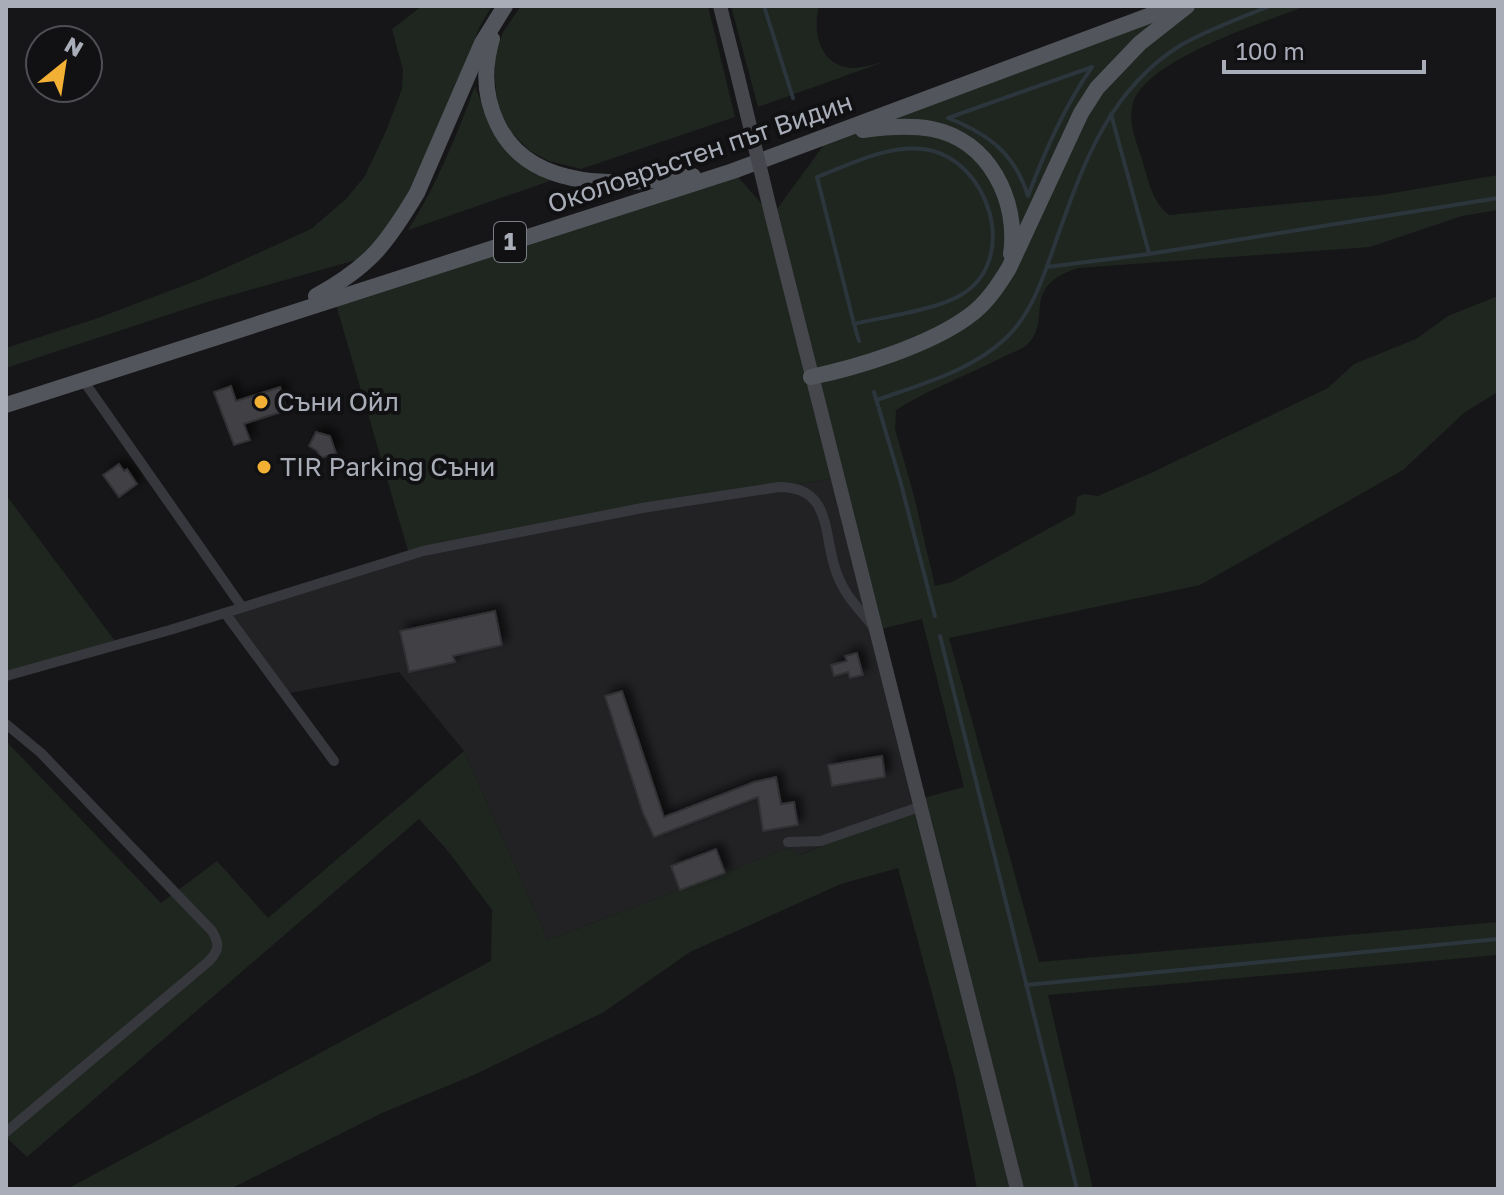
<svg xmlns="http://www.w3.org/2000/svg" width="1504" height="1195" font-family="'Golos Text',sans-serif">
  <defs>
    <filter id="shadow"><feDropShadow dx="6" dy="-6" stdDeviation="4" flood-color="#0009"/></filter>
  </defs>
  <rect width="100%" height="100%" fill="#161618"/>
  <!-- built -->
  <path fill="#222225" d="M 837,478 L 922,806 L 799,855 L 788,848 L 548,940 L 464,751 L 399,672 L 285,694 L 225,613 L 408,555 L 642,508 Z"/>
  <!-- green -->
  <g fill="#1e261f">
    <path d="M 422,6 L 492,6 L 480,26 L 416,187 C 401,212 381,243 356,260 L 207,302 L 6,368 L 6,348 L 98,318 L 201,279 L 311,229 L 346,199 L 365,176 L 386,131 L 402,89 L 403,70 L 392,29 Z"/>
    <path d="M 521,6 L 708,6 L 735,117 L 581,169 L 549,161 L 530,151 L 512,133 L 498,108 L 495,81 L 495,56 L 503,32 Z"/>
    <path d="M 731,6 L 819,6 C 812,32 820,67 853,68 C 863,68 874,64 884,62 L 758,107 Z"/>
    <path d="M 1175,6 L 1306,6 C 1265,22 1147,59 1133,103 C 1128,122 1135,138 1141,156 C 1148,178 1151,201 1169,215 L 1381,195 L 1498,175 L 1498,210 L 1462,216 L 1370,247 L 1078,268 C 1019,287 1053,319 1028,344 C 1022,350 1008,354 1001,358 C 966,376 929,389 896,410 L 895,429 L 914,496 L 935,586 L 952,582 L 1075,514 L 1077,497 L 1084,494 L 1098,496 L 1153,472 L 1328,388 L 1354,364 L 1416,339 L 1448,316 L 1498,296 L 1498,392 L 1465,412 L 1403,470 L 1200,585 L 949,638 L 1039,962 L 1498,922 L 1498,955 L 1048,995 L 1093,1189 L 977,1189 L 955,1078 L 898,868 L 841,884 L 690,952 L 604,1012 L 476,1074 L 382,1113 L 230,1189 L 67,1189 L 491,961 L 492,910 L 448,851 L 419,819 L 27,1157 L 6,1137 L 6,741 L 161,903 L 217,861 L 268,918 L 464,751 L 548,940 L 788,848 L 800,855 L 921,806 L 920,799 L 964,787 L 922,619 L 877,630 L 837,478 L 743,492 L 409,554 L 334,298 L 733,171 L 772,216 L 831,135 Z"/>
    <path d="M 475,86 L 490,127 L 529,169 L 550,181 L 408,230 C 437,185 456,137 475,86 Z"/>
    <path d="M 6,495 L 118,645 L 6,676 L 6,561 C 10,544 6,515 6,495 Z"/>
  </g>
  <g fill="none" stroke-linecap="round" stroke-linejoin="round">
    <!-- stream -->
    <g stroke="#2c353c" stroke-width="4">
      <path d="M 764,6 L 793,98"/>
      <path d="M 1092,67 C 1064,107 1045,151 1028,196 C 1015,154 989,134 948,118 Z"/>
      <path d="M 1111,114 L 1149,253"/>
      <path d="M 1047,267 L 1149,254 L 1498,198"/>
      <path d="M 854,324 C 883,317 936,310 961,295 C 1021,260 989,157 923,149 C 887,145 851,164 817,177 L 854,324 L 859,341"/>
      <path d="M 874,392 L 900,480 L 935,616"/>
      <path d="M 877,400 C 921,384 972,371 1007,337 C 1034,311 1046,269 1058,235 C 1084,161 1111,88 1181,45 C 1209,29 1240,18 1270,6"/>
      <path d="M 940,636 L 1077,1189"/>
      <path d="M 1026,985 L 1498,939"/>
    </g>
  </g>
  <!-- building -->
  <g fill="#404145" stroke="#303034" stroke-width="2" filter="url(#shadow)">
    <path d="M 231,386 L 236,401 L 280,387 L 287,410 L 244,424 L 250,440 L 234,445 L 214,392 Z"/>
    <path d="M 316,432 L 330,436 L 336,453 L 321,458 L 317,451 L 309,446 Z"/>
    <path d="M 119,464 L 124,471 L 127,469 L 137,484 L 119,497 L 103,475 Z"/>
    <path d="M 495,611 L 502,645 L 453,656 L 455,662 L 409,672 L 400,631 Z"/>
    <path d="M 857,653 L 863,675 L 850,678 L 848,672 L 834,676 L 831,665 L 847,661 L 845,656 Z"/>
    <path d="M 622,691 L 664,817 L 754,782 L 776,777 L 781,804 L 794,802 L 798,825 L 763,831 L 758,797 L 654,837 L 643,813 L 605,696 Z"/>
    <path d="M 882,756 L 885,777 L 832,786 L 828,765 Z"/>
    <path d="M 716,849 L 725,873 L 680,890 L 671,866 Z"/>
  </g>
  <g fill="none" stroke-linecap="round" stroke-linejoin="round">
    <!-- minor -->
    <g stroke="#37383d" stroke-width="10">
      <path d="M 83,380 L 242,607"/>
      <path d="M 225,613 L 334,761"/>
      <path d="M 6,676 L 170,630 L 423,551 L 642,508 L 779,487 C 834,487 822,536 837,574 C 844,594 859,609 872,625"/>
      <path d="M 6,724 L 41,753 L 212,931 C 220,944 219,951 208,962 L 6,1132"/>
      <path d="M 788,842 L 821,841 L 922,806"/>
    </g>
    <!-- secondary -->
    <g stroke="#45474d" stroke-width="14">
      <path d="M 720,6 L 738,77"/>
      <path d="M 772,217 L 1017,1189"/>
    </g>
    <!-- primary -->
    <g stroke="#53555c" stroke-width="16">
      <path d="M 492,39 C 483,69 484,96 497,123 C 531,196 627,184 693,176"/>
      <path d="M 863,130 C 884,127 911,125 932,129 C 989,140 1019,201 1011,254"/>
      <path d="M 316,296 C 369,267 386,245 417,193 L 482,43 L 505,6"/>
      <path d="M 811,377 C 859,367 930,345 969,316 C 986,304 998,286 1009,268 L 1081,113 L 1097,88 L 1140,43 L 1187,6"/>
      <path d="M 6,405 L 733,171 L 1175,6"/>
    </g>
    <!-- secondary-bridge -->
    <path stroke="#45474d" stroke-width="14" d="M 738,77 L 772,217"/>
  </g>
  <!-- markers -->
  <g fill="#f2b134" stroke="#111113" stroke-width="3">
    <circle cx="261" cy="402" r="8"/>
    <circle cx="264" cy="467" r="8"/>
  </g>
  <g text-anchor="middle" stroke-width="8" stroke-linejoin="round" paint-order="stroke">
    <!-- shield labels -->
    <rect fill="#111113" stroke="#7b7e86" stroke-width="2" x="494" y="222" width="32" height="40" rx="6"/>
    <g font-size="24" font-weight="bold" fill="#a8adb8">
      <text x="510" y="250">1</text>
    </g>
    <!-- street labels -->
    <g font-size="26" fill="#a8adb8" stroke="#111113">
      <text transform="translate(700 153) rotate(-19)" y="9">Околовръстен път Видин</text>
    </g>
    <!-- poi labels -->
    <g font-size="26" fill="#a8adb8" stroke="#111113" text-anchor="start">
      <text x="277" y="411">Съни Ойл</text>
      <text x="280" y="476">TIR Parking Съни</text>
    </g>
  </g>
  <!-- border -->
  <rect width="1504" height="1195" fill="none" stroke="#a8adb8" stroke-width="16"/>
  <!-- north arrow -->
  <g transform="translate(64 64) rotate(30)"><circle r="38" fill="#111113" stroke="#4d4f55" stroke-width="2"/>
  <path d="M0-6L14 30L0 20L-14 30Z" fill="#f2b134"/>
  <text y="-12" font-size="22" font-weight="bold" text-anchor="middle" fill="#a8adb8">N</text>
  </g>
  <!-- scale -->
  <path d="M1224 60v12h200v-12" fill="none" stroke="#a8adb8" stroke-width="4"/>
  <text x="1236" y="60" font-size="24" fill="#a8adb8" stroke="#111113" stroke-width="6" paint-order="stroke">100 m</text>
</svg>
